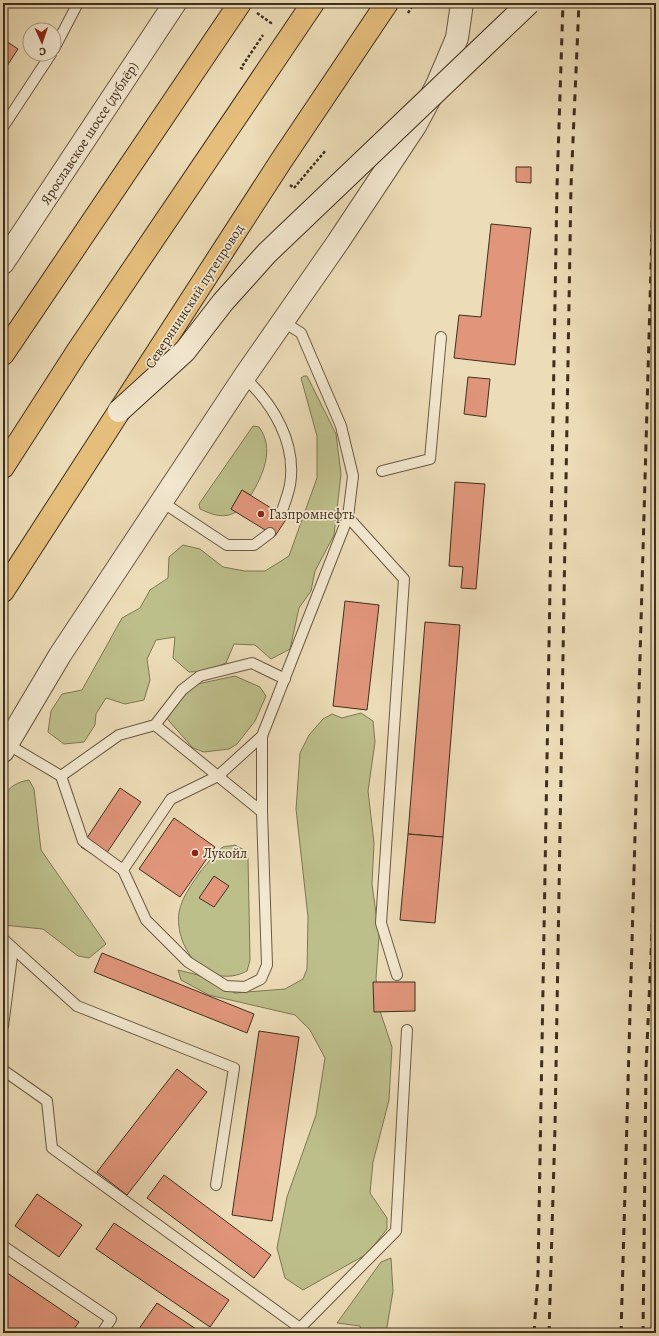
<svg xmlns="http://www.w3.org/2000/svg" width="659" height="1336" font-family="Alegreya,serif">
  <rect width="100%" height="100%" fill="#ecdcb7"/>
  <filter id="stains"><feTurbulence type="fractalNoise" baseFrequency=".005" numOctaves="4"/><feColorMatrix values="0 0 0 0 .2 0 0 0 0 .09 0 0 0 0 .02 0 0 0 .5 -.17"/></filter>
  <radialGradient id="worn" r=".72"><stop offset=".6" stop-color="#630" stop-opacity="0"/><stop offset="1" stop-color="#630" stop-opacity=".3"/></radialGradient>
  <!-- green -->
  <g fill="#bdbf8b" stroke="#7e7754">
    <path d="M 304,376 L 307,376 L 336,434 L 341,474 L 334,535 L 315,571 L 311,591 L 299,608 L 290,649 L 271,659 L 255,645 L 234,644 L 226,663 L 207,671 L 189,672 L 173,658 L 175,637 L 156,640 L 147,659 L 150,680 L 144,700 L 125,704 L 106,698 L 96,714 L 95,725 L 84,742 L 64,744 L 48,732 L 51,711 L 62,694 L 82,690 L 122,618 L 140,608 L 150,590 L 168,578 L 169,557 L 183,545 L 200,549 L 223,567 L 245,571 L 265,571 L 289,556 L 317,478 L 317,436 L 301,378 Z"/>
    <path d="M 253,426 L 259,427 C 275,449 263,475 251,495 L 242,490 L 231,509 L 236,512 C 224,519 213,515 200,509 L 199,504 Z"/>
    <path d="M 235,676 L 260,687 L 266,696 L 255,721 L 237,744 L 229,749 L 204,752 L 193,748 L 169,721 L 164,713 L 188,686 Z"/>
    <path d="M 361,713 L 373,721 L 375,742 L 368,791 L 374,843 L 372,884 L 379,936 L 376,978 L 379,1008 L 392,1047 L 389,1100 L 373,1162 L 370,1193 L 387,1218 L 387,1229 L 367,1254 L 303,1290 L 285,1278 L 277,1248 L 287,1197 L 316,1115 L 325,1058 L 310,1030 L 295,1015 L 209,995 L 181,980 L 178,970 L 198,975 L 235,993 L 285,989 L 303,979 L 307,969 L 308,917 L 296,809 L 300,753 L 309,735 L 323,719 L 332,714 L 342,718 Z"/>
    <path d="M 29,780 L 34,789 L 41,850 L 106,944 L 89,958 L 78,956 L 43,929 L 3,925 L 3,796 C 11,786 17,782 29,780 Z"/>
    <path d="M 235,845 L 244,850 L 248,858 L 250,960 L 247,971 C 209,991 174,950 179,912 C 182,897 192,884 200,872 C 205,866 217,851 223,847 C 226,846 232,846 235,845 Z"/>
    <path d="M 391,1258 L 393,1291 L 386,1333 L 362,1333 L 360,1326 L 337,1323 L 381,1262 Z"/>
  </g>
  <!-- building -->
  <g fill="#e1967b" stroke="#3f2f1d">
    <path d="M 3,39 L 18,49 L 3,72 Z"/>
    <path d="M 516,167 L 531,167 L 531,183 L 516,182 Z"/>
    <path d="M 491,224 L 531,228 L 515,365 L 454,358 L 459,315 L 481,317 Z"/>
    <path d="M 468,377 L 490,379 L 486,417 L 464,414 Z"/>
    <path d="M 455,482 L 485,484 L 476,589 L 461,588 L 463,567 L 449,566 Z"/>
    <path d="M 242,490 L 287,518 L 275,536 L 231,509 Z"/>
    <path d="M 345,601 L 379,605 L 367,710 L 333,706 Z"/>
    <path d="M 425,622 L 460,625 L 443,837 L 408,834 Z"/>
    <path d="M 120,788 L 141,802 L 102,860 L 81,847 Z"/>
    <path d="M 174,818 L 215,847 L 180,897 L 139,869 Z"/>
    <path d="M 408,834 L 443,837 L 435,923 L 400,920 Z"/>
    <path d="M 214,876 L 229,886 L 214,907 L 199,898 Z"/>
    <path d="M 102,953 L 254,1014 L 247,1033 L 94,972 Z"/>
    <path d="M 373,982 L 415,982 L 415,1011 L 374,1012 Z"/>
    <path d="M 259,1031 L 299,1037 L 272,1221 L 232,1215 Z"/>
    <path d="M 177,1069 L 207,1092 L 127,1195 L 97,1172 Z"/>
    <path d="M 164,1175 L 271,1255 L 254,1278 L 147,1198 Z"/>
    <path d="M 37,1194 L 82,1225 L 59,1257 L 15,1226 Z"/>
    <path d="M 114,1223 L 229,1300 L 210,1327 L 96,1249 Z"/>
    <path d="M 3,1270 L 79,1322 L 71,1333 L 3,1333 Z"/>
    <path d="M 157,1303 L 202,1333 L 136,1333 Z"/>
  </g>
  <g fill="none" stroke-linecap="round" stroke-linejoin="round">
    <!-- service casing -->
    <g stroke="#6a5a44" stroke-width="12">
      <g id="service">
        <path d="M 54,49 L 78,3"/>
        <path d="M 3,127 L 51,54"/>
        <path d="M 244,377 C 273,404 297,443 290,485 C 288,495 284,505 281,514"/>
        <path d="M 382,471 L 430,459 L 441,337"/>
        <path d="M 162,502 L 227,545 L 254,545 L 270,533"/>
        <path d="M 348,517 L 404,579 L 381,923 L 397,975"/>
        <path d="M 155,725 L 182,690 L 200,676 L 252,663 L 285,679"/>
        <path d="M 262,736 L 218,776 L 171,799 L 123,870 L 146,920 L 188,962 L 226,986 L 245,987 L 261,979 L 267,965 L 262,812 L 262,736 L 348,517 L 353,476 L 341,426 L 301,333 L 282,321"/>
        <path d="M 7,744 L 61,776 L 83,841 L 123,870"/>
        <path d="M 61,776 L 119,735 L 155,725 L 262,812"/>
        <path d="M 3,939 L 77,1006 L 234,1068 L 216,1185"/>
        <path d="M 3,1026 L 13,948"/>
        <path d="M 3,1070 L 47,1101 L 52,1148 L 300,1328"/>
        <path d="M 3,1246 L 111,1319 L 102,1333"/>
        <path d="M 298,1333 L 300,1328 L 396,1231 L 407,1030"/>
      </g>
    </g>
    <!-- tertiary casing -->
    <g stroke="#6a5a44" stroke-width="24">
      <g id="tertiary">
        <path d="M 3,263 L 175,3"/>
        <path d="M 3,751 L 60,655 L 244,377 L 338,242 L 415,126 L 437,85 L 457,38 L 462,3"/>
      </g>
    </g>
    <!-- primary casing -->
    <g stroke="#3f2f1d" stroke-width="24">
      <g id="primary">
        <path d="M 3,354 L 240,3"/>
        <path d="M 3,467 L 77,352 L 313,3"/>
        <path d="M 3,591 L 281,161 L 387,3"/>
      </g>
    </g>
    <!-- path -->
    <g stroke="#3f2f1d" stroke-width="2.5" stroke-dasharray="3 2" stroke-linecap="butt">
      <path d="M 257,13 L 271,23 L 270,25"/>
      <path d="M 408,13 L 414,3"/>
      <path d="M 243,69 L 241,68 L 263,35"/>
      <path d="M 290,185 L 294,188 L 326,150"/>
    </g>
    <!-- service -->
    <use href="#service" stroke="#f3e8d0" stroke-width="10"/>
    <!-- tertiary -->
    <use href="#tertiary" stroke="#f3e8d0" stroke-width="22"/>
    <!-- primary -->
    <use href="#primary" stroke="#e6be7c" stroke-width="22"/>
    <!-- rail -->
    <g stroke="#3f2f1d" stroke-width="3" stroke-dasharray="7 7" stroke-linecap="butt">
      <path d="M 534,1333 L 538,1274 L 557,187 L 563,3"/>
      <path d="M 549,1333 L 555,1127 L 571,186 L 579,3"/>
      <path d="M 621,1333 L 656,89"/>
      <path d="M 643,1333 L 646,1068 L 656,842"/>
      <path d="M 652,1333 L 656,1235"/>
    </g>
    <!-- secondary-bridge casing -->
    <g stroke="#3f2f1d" stroke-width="24" stroke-linecap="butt">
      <path id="secondary-bridge" d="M 119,411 L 185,351 L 223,302 L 267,253 L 529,3"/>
    </g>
    <!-- secondary-bridge -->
    <use href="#secondary-bridge" stroke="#f3e8d0" stroke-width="22"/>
  </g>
  <!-- markers -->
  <g fill="#8f2418" stroke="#f3e8d0" stroke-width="1.5">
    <circle cx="261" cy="514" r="4"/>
    <circle cx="195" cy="853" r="4"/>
  </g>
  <g text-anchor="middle" stroke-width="3.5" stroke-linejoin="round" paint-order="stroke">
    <!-- street labels -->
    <g font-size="14" fill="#3f2f1d" stroke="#f3e8d0">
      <text transform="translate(89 133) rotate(-57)" y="5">Ярославское шоссе (дублёр)</text>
      <text transform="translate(194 296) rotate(-57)" y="5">Северянинский путепровод</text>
    </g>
    <!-- poi labels -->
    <g font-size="14" fill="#3f2f1d" stroke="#f3e8d0" text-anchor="start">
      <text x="269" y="519">Газпромнефть</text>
      <text x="203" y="858">Лукойл</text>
    </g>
  </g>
  <!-- margin -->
  <rect width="659" height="1336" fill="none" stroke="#ecdcb7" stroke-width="16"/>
  <rect x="4" y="4" width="651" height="1328" fill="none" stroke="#3f2f1d" stroke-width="2"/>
  <rect x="8" y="8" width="643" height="1320" fill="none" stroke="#3f2f1d"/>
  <!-- north arrow -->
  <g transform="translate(42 42) rotate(177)"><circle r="19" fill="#f3e8d0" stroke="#ab9e88"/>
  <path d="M0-3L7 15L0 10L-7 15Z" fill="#8f2418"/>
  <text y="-6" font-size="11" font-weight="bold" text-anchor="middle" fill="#3f2f1d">С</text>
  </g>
  <rect width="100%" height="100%" filter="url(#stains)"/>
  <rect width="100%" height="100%" fill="url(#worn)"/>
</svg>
